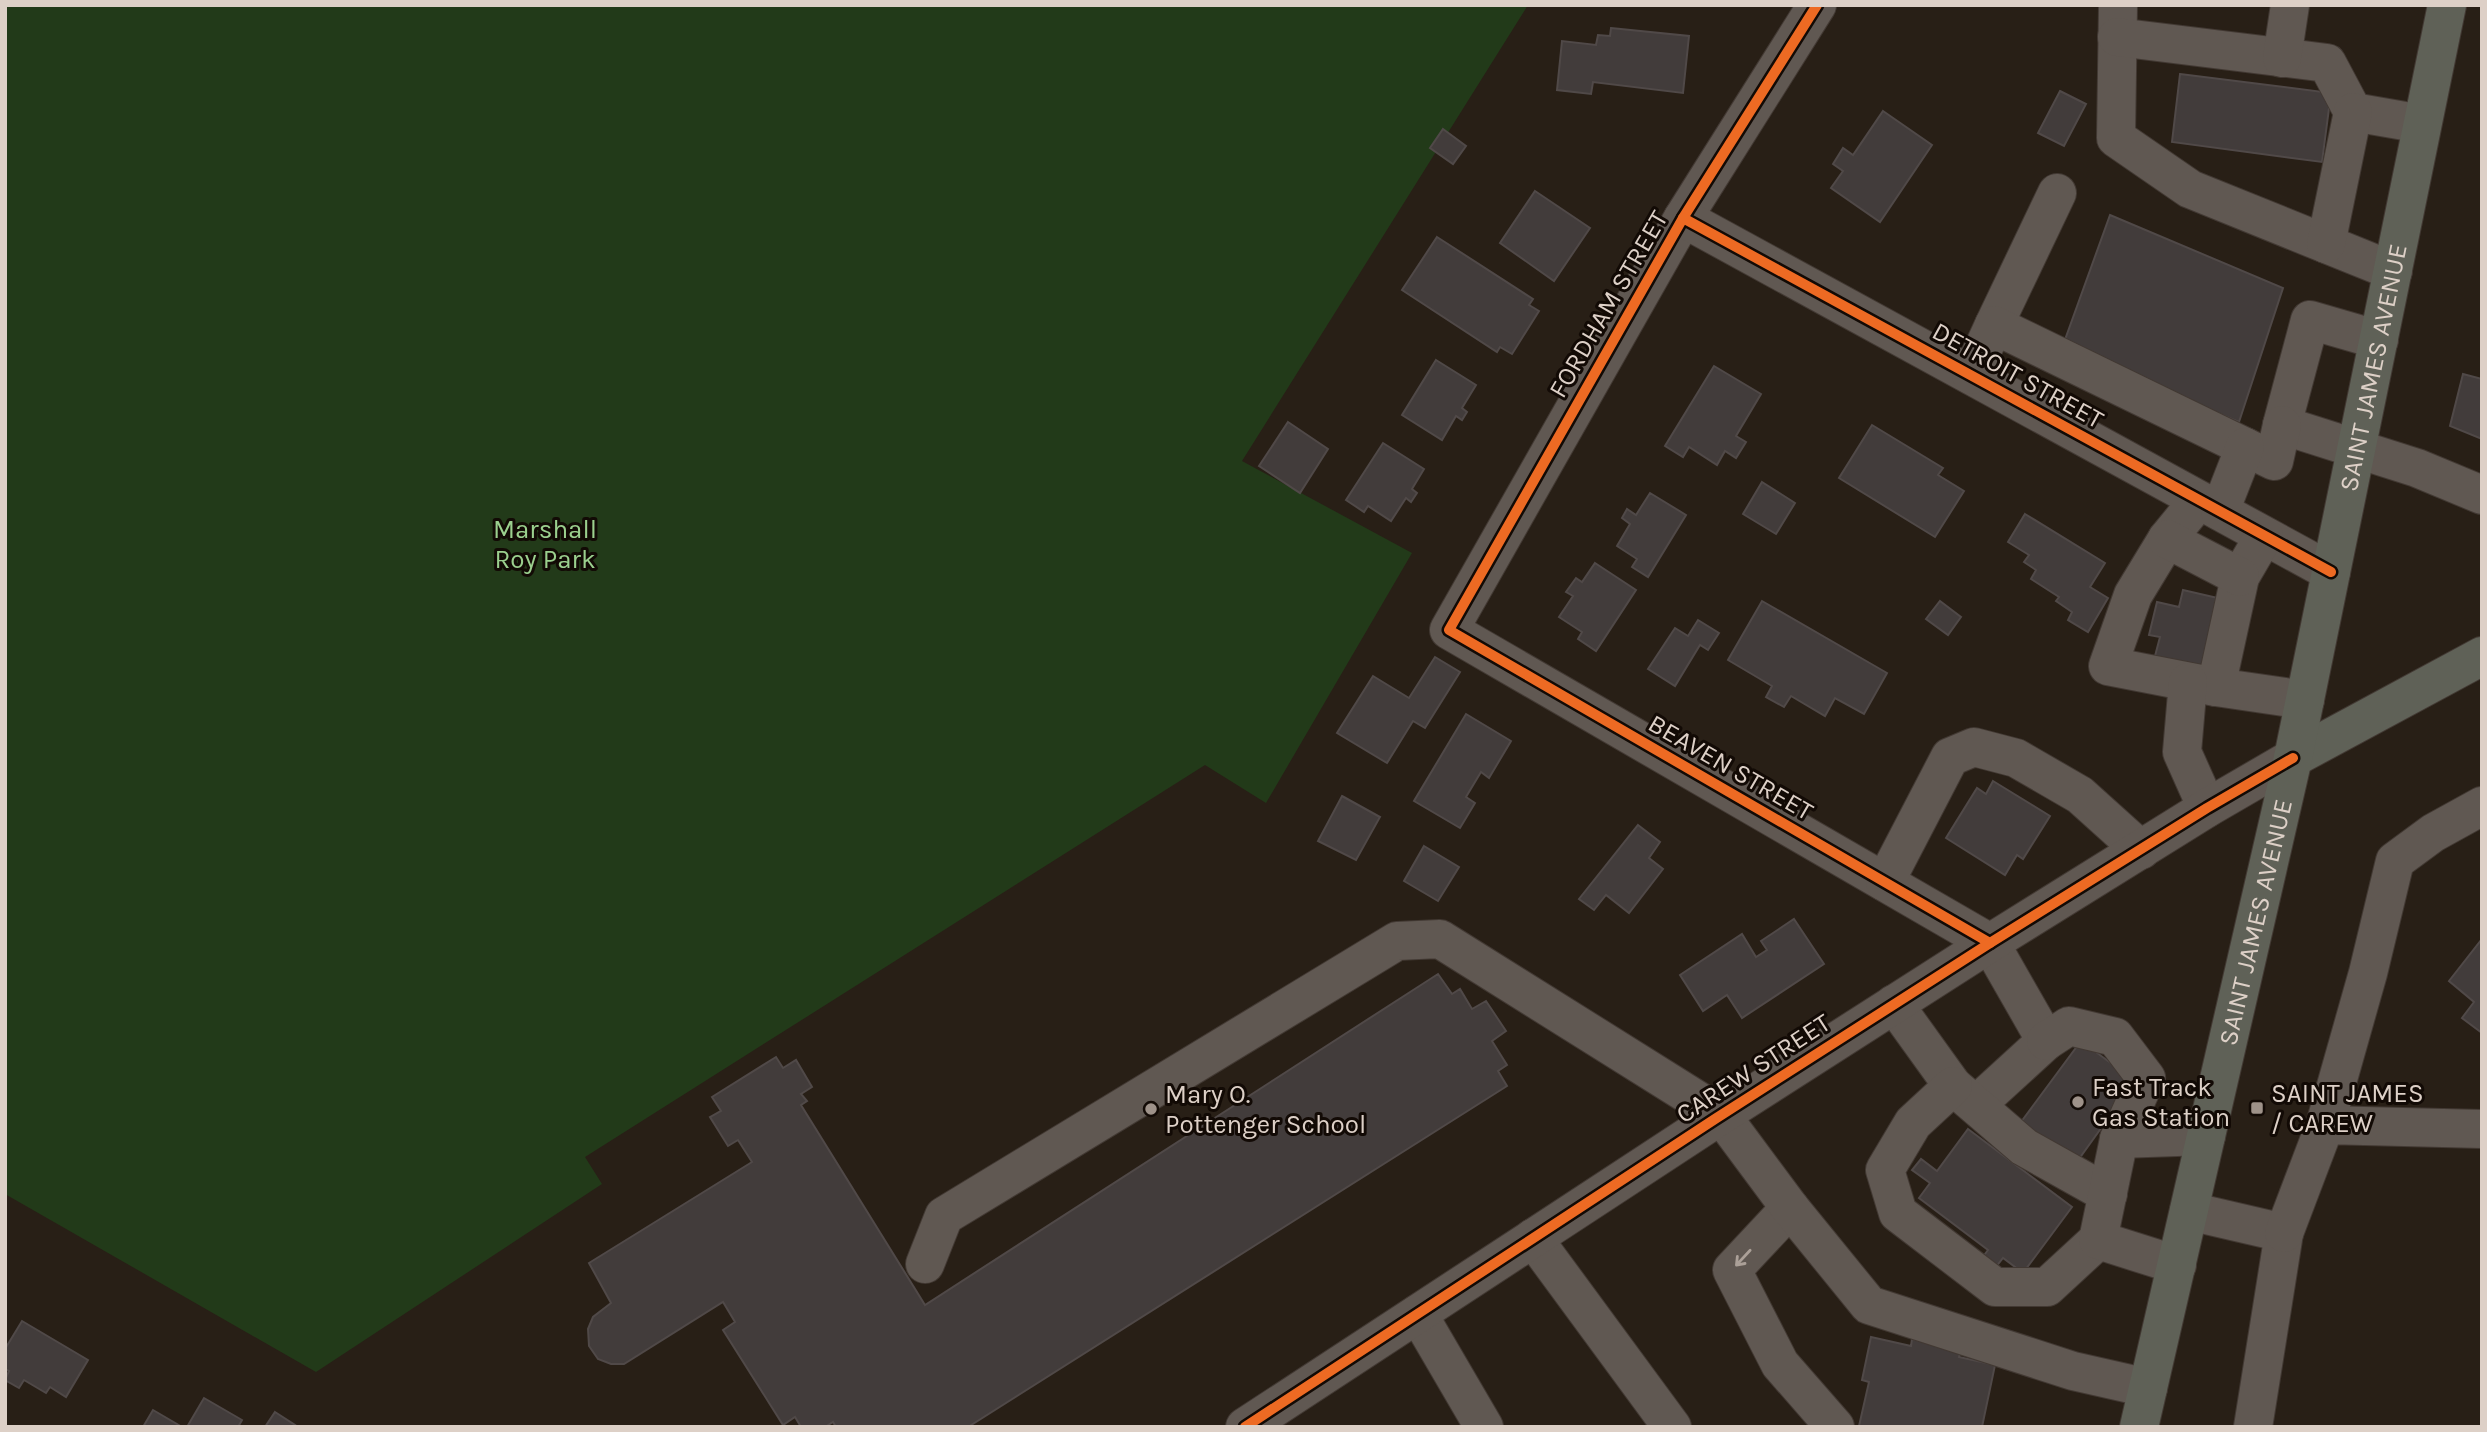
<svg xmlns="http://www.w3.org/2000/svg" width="2487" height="1432" font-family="Karla,sans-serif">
  <rect width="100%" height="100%" fill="#281f16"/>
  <!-- green -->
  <path fill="#223a19" d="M 5,5 L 1528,5 L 1242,461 L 1412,553 L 1266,803 L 1205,765 L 585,1157 L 602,1184 L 316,1372 L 5,1194 Z"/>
  <!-- building -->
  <g fill="#423c3b" stroke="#504948" stroke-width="2">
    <path d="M 1611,28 L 1689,36 L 1683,93 L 1593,82 L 1591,94 L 1557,90 L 1562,41 L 1596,45 L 1598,35 L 1610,36 Z"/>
    <path d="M 2180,74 L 2331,93 L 2322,162 L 2172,142 Z"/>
    <path d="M 2060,91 L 2086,104 L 2064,146 L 2038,133 Z"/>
    <path d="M 1883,111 L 1932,145 L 1880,222 L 1831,188 L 1843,171 L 1833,164 L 1843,148 L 1853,155 Z"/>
    <path d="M 1443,129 L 1466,146 L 1453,164 L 1430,148 Z"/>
    <path d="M 1535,191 L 1590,228 L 1554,281 L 1500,243 Z"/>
    <path d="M 2110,215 L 2283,288 L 2239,422 L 2062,348 Z"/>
    <path d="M 1437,237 L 1533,299 L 1529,305 L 1539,311 L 1512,354 L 1500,347 L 1497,352 L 1402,290 Z"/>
    <path d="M 1436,360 L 1476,385 L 1462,408 L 1467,412 L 1462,420 L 1456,416 L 1442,440 L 1402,415 Z"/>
    <path d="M 1714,366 L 1761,394 L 1736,436 L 1746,442 L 1736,458 L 1725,451 L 1717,465 L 1689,447 L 1683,457 L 1665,446 Z"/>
    <path d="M 2463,374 L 2482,379 L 2482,439 L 2450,426 Z"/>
    <path d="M 1288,422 L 1328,449 L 1300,493 L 1259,466 Z"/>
    <path d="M 1872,425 L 1943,468 L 1938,475 L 1964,491 L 1935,537 L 1839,478 Z"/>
    <path d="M 1383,443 L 1424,469 L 1412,489 L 1417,493 L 1411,502 L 1406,498 L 1391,521 L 1368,506 L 1364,512 L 1346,500 Z"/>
    <path d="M 1762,482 L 1795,503 L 1776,534 L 1743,514 Z"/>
    <path d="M 1650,493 L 1686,515 L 1648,577 L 1632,567 L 1637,559 L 1617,546 L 1630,524 L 1622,518 L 1627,509 L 1636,515 Z"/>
    <path d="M 2025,514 L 2105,563 L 2090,587 L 2108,598 L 2088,632 L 2068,620 L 2072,612 L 2056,601 L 2059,597 L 2031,579 L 2036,570 L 2024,562 L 2029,555 L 2008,542 Z"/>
    <path d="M 1595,563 L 1636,590 L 1596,651 L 1578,639 L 1582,632 L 1559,617 L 1573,596 L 1566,592 L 1576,578 L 1582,582 Z"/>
    <path d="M 2183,590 L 2222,599 L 2205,669 L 2155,656 L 2160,637 L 2149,635 L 2157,602 L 2179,607 Z"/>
    <path d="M 1762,601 L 1887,673 L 1864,714 L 1835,698 L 1825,716 L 1791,696 L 1784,707 L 1766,697 L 1772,686 L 1728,660 Z"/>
    <path d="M 1940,601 L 1961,617 L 1948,635 L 1926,619 Z"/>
    <path d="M 1698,620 L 1719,633 L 1708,650 L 1700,645 L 1675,686 L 1648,669 L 1675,628 L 1688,636 Z"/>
    <path d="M 1435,657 L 1460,672 L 1425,728 L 1413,721 L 1387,763 L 1337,733 L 1373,676 L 1409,698 Z"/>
    <path d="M 1466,714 L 1511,741 L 1489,778 L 1481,772 L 1466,797 L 1475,803 L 1460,828 L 1414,801 Z"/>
    <path d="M 1993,781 L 2050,816 L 2023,859 L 2017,855 L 2005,875 L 1946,838 L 1977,788 L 1986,794 Z"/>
    <path d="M 1342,796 L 1380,817 L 1356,860 L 1318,841 Z"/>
    <path d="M 1638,825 L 1660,842 L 1649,858 L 1663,869 L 1629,913 L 1606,895 L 1594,910 L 1579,899 Z"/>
    <path d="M 1424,846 L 1459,867 L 1438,901 L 1404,881 Z"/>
    <path d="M 1794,919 L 1824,964 L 1742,1018 L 1727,995 L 1703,1011 L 1680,975 L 1742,934 L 1756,957 L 1767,950 L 1761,941 Z"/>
    <path d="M 2482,939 L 2482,1033 L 2462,1018 L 2474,1002 L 2449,981 Z"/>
    <path d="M 1438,974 L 1452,994 L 1460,989 L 1472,1009 L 1486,1001 L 1506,1031 L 1492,1041 L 1507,1065 L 1498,1071 L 1507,1086 L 968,1427 L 836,1427 L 833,1422 L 825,1427 L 801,1427 L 795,1417 L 783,1425 L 723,1330 L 735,1322 L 723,1302 L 624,1364 L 611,1364 L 598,1359 L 589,1346 L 588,1329 L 593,1317 L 611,1303 L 589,1263 L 752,1162 L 738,1140 L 728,1146 L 710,1117 L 721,1111 L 712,1097 L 776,1057 L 783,1068 L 796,1060 L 812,1087 L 801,1094 L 807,1101 L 801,1105 L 925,1305 Z"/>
    <path d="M 2081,1041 L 2135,1081 L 2076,1163 L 2021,1122 Z"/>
    <path d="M 1968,1129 L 2072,1207 L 2023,1273 L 2003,1258 L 1995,1268 L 1982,1258 L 1988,1250 L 1919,1198 L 1930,1183 L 1912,1170 L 1921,1159 L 1937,1171 Z"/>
    <path d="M 22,1321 L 88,1360 L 66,1397 L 50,1387 L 46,1393 L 24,1380 L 19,1388 L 5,1380 L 9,1371 L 5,1369 L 5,1349 Z"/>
    <path d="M 1871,1337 L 1911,1346 L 1912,1339 L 1961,1350 L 1959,1357 L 1995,1365 L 1982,1427 L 1859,1426 L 1869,1382 L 1862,1380 Z"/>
    <path d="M 204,1398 L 242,1420 L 238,1427 L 187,1427 Z"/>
    <path d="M 153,1410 L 182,1427 L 143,1427 Z"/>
    <path d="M 275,1412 L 295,1425 L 293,1427 L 265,1427 Z"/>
  </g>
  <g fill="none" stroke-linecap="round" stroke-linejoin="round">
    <!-- minor casing -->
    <g stroke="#423933" stroke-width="40">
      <g id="minor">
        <path d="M 1817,5 L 1683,218 L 1449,630 L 1990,943 L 2046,1041 L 1976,1105"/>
        <path d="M 2118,5 L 2116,138 L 2190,189 L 2393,271"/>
        <path d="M 2117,37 L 2327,63 L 2353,112 L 2422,124"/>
        <path d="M 2282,58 L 2290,5"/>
        <path d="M 1683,218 L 2331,572"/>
        <path d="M 2326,244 L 2353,112"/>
        <path d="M 1994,325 L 2057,193"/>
        <path d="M 2379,340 L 2310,320 L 2282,425 L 2417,468 L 2482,495"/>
        <path d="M 1971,375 L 1994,325 L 2274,461 L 2282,425"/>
        <path d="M 2198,501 L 2167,539 L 2133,595 L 2108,666 L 2216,687"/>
        <path d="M 2220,511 L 2245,447"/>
        <path d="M 2264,536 L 2240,577 L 2216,687 L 2305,700"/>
        <path d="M 2167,539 L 2240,577"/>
        <path d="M 2188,682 L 2182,752 L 2207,808"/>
        <path d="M 1885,882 L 1950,757 L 1974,747 L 2016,758 L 2080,795 L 2141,850"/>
        <path d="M 1894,1004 L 1953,1086 L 2024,1147 L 2108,1194"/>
        <path d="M 2046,1041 L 2069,1026 L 2115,1037 L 2146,1078 L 2119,1139"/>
        <path d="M 1953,1086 L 1913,1123 L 1885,1170 L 1898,1213 L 1995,1287 L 2047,1287 L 2098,1240"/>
        <path d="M 2325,1125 L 2368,973 L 2395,861 L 2433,833 L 2482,806"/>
        <path d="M 1790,1208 L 1732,1270 L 1780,1364 L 1835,1427"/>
        <path d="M 2189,1211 L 2284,1233 L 2253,1427"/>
        <path d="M 2284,1233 L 2325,1125 L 2482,1129"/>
        <path d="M 1533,1238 L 1672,1427"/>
        <path d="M 925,1264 L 944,1216 L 1397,941 L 1440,939 L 1721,1115 L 1790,1208 L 1869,1305 L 2073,1371 L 2148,1388"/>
        <path d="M 2177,1265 L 2098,1240 L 2119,1139 L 2206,1136"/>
        <path d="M 1418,1314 L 1484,1427"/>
        <path d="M 1245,1427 L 1715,1119 L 1990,943 L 2207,808 L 2293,758"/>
      </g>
    </g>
    <!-- major casing -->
    <g stroke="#423933" stroke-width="40">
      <g id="major">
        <path d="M 2293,758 L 2482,656"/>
        <path id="s1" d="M 2139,1427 L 2293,758 L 2447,5"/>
      </g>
    </g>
    <!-- minor -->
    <use href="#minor" stroke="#605852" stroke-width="38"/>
    <!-- major -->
    <use href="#major" stroke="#5f6157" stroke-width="38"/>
    <!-- cycleway casing -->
    <g stroke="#120a05" stroke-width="15">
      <g id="cycleway">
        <path d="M 1817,5 L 1683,218 L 1449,630 L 1990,943"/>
        <path d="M 1683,218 L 2331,572"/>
        <path d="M 1245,1427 L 1715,1119 L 1990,943 L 2207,808 L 2293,758"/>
      </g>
    </g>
    <!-- cycleway -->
    <use href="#cycleway" stroke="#ed6a23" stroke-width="10"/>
  </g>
  <!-- one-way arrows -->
  <defs><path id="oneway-shaft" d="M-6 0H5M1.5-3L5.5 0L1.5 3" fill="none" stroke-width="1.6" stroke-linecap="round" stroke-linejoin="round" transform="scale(1.75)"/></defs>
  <use stroke="#aba098" href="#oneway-shaft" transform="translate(1743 1258) rotate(133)"/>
  <!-- markers -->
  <g fill="#9e9289" stroke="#120a05" stroke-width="2.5">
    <circle cx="2078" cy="1102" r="7"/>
    <rect x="2250" y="1101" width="14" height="14" rx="3.5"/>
    <circle cx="1151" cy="1109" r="7"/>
  </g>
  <g text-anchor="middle" stroke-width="6" stroke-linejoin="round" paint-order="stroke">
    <!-- street labels -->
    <g font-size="26" fill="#ddd0c7" stroke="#120a05">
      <text transform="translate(1608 304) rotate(-60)" y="9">FORDHAM STREET</text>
      <text dy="9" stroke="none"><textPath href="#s1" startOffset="1085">SAINT JAMES AVENUE</textPath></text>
      <text transform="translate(2018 375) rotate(29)" y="9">DETROIT STREET</text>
      <text transform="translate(1731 767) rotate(30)" y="9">BEAVEN STREET</text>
      <text dy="9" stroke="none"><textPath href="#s1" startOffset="518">SAINT JAMES AVENUE</textPath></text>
      <text transform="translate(1753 1068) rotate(-33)" y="9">CAREW STREET</text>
    </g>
    <!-- park labels -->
    <g font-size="26" fill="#9bd08e" stroke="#120a05">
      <text x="545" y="538">Marshall<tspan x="545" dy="30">Roy Park</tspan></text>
    </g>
    <!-- poi labels -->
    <g font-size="26" fill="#ddd0c7" stroke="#120a05" text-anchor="start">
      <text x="2092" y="1096">Fast Track<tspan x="2092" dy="30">Gas Station</tspan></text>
      <text x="2271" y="1102">SAINT JAMES<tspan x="2271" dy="30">/ CAREW</tspan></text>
      <text x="1165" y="1103">Mary O.<tspan x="1165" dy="30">Pottenger School</tspan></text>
    </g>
  </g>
  <!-- border -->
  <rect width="2487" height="1432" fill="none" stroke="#ddd0c7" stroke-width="14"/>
</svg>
